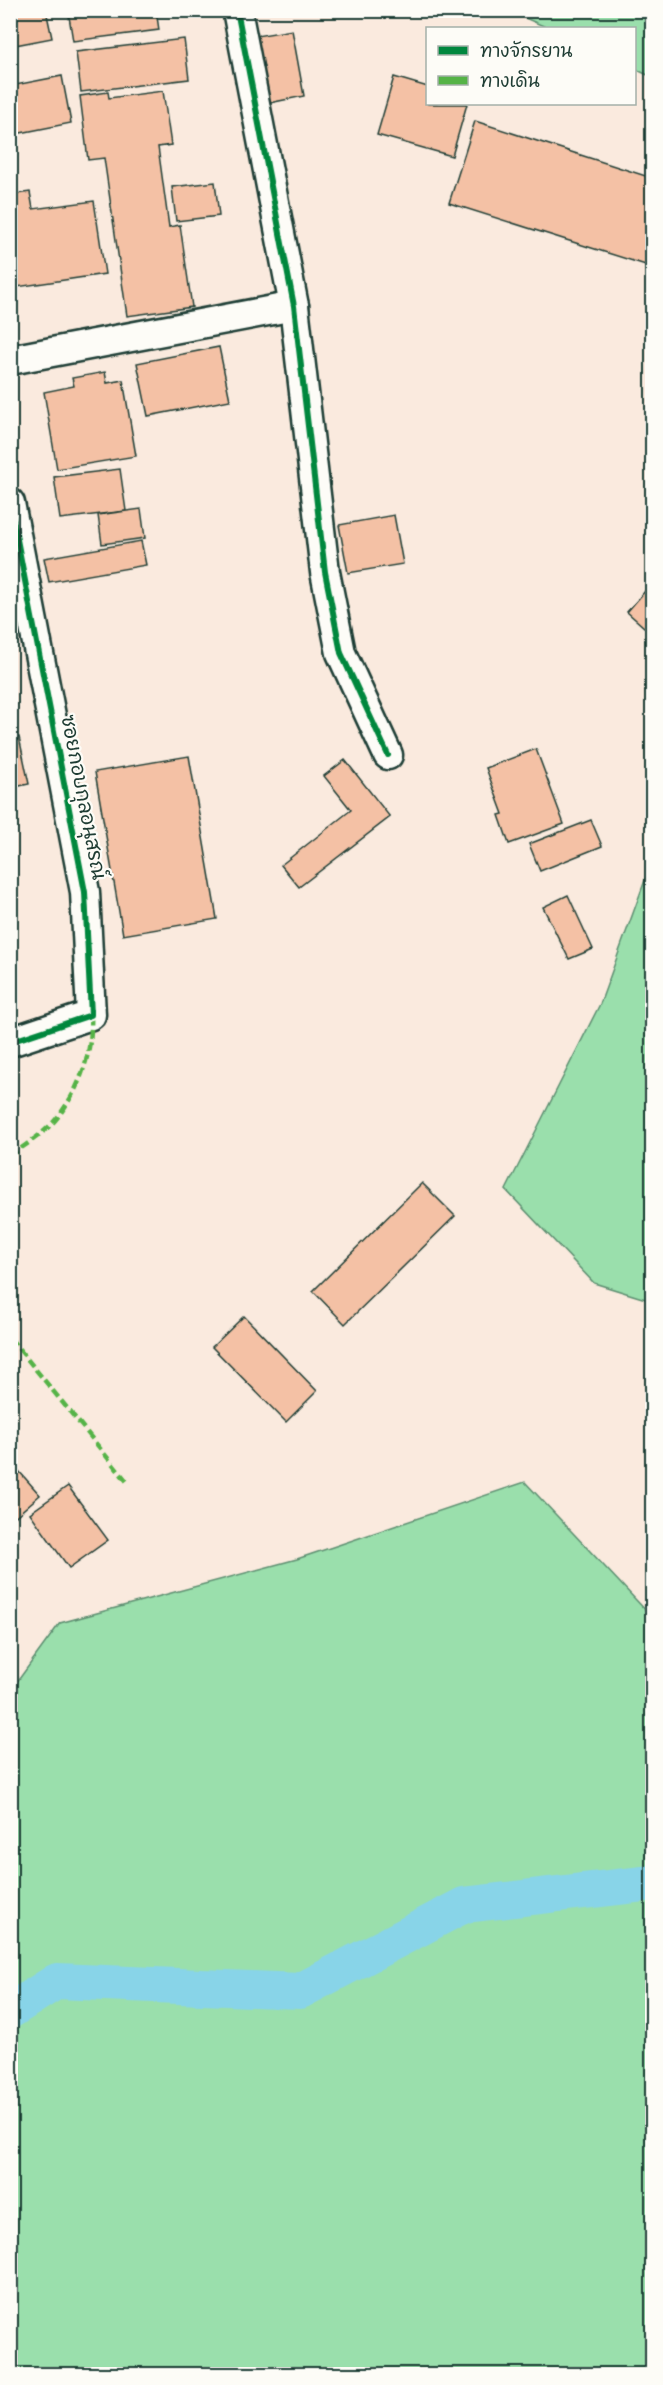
<svg xmlns="http://www.w3.org/2000/svg" width="663" height="2385" font-family="'Architects Daughter','Playpen Sans Thai',sans-serif">
  <rect width="100%" height="100%" fill="#faeade"/>
  <filter id="ink" filterUnits="userSpaceOnUse"><feTurbulence type="fractalNoise" baseFrequency=".0167" numOctaves="2"/><feDisplacementMap in="SourceGraphic" scale="12" xChannelSelector="R" yChannelSelector="G"/><feConvolveMatrix kernelMatrix="1 2 1 2 8 2 1 2 1" color-interpolation-filters="sRGB"/></filter>
  <g filter="url(#ink)">
    <!-- green -->
    <g fill="#9adfac" stroke="#5c8e70" stroke-width="1.5">
      <path d="M 509,11 L 652,11 L 652,77 L 635,69 L 634,28 L 548,28 Z"/>
      <path d="M 652,861 L 652,1301 L 594,1283 L 506,1190 L 600,1004 Z"/>
      <path d="M 525,1482 L 652,1617 L 652,2374 L 11,2374 L 11,1690 L 60,1623 L 297,1559 Z"/>
    </g>
    <g fill="none" stroke-linecap="round" stroke-linejoin="round">
      <!-- canal -->
      <path stroke="#88d4e8" stroke-width="36" d="M 10,2011 L 57,1981 L 300,1991 L 464,1905 L 652,1883"/>
    </g>
    <!-- building -->
    <g fill="#f4c1a5" stroke="#1f3d34" stroke-width="1.5">
      <path d="M 10,10 L 46,10 L 52,38 L 10,46 Z"/>
      <path d="M 68,10 L 156,10 L 159,30 L 73,41 Z"/>
      <path d="M 292,30 L 304,96 L 269,103 L 256,36 Z"/>
      <path d="M 184,39 L 189,79 L 81,92 L 76,52 Z"/>
      <path d="M 62,76 L 71,123 L 10,135 L 10,86 Z"/>
      <path d="M 394,77 L 428,87 L 428,104 L 467,104 L 452,156 L 377,135 Z"/>
      <path d="M 163,91 L 171,145 L 158,147 L 169,227 L 180,225 L 192,307 L 127,316 L 104,158 L 88,160 L 80,96 L 108,92 L 109,98 Z"/>
      <path d="M 475,121 L 652,178 L 652,267 L 449,203 Z"/>
      <path d="M 215,182 L 219,216 L 176,221 L 172,187 Z"/>
      <path d="M 30,192 L 33,209 L 94,201 L 105,274 L 10,288 L 10,195 Z"/>
      <path d="M 219,347 L 230,400 L 148,416 L 137,363 Z"/>
      <path d="M 105,372 L 107,383 L 123,380 L 136,456 L 57,469 L 44,392 L 74,386 L 72,378 Z"/>
      <path d="M 120,469 L 126,511 L 60,519 L 54,477 Z"/>
      <path d="M 141,509 L 145,538 L 102,544 L 98,515 Z"/>
      <path d="M 394,515 L 403,564 L 348,573 L 339,525 Z"/>
      <path d="M 141,541 L 146,565 L 49,582 L 44,558 Z"/>
      <path d="M 652,583 L 652,634 L 627,612 Z"/>
      <path d="M 19,737 L 29,784 L 10,788 L 10,738 Z"/>
      <path d="M 536,749 L 564,824 L 509,844 L 499,815 L 503,814 L 486,768 Z"/>
      <path d="M 189,756 L 217,919 L 123,935 L 95,772 Z"/>
      <path d="M 345,760 L 390,817 L 299,887 L 281,865 L 351,810 L 324,776 Z"/>
      <path d="M 591,820 L 602,846 L 540,871 L 529,844 Z"/>
      <path d="M 568,895 L 593,949 L 569,959 L 543,907 Z"/>
      <path d="M 422,1183 L 455,1216 L 345,1324 L 313,1291 Z"/>
      <path d="M 244,1316 L 317,1391 L 286,1422 L 212,1347 Z"/>
      <path d="M 10,1461 L 40,1495 L 10,1521 Z"/>
      <path d="M 68,1486 L 108,1540 L 69,1568 L 30,1513 Z"/>
    </g>
    <g fill="none" stroke-linecap="round" stroke-linejoin="round">
      <!-- street casing -->
      <g stroke="#1f3d34" stroke-width="33">
        <g id="street">
          <path d="M 237,10 L 294,306 L 325,572 L 341,653 L 388,755"/>
          <path d="M 10,360 L 294,306"/>
          <path d="M 10,503 L 85,892 L 91,1015 L 10,1042"/>
        </g>
      </g>
      <!-- street -->
      <use href="#street" stroke="#fdfcf7" stroke-width="28"/>
      <!-- quiet -->
      <g stroke="#55b346" stroke-width="4.5" stroke-dasharray="9 4.5" stroke-linecap="butt">
        <path d="M 10,1156 C 25,1145 45,1133 57,1118 C 80,1089 93,1052 91,1015"/>
        <path d="M 10,1338 L 129,1484"/>
      </g>
      <!-- cycleway casing -->
      <g stroke="#fdfcf7" stroke-width="10">
        <g id="cycleway">
          <path d="M 237,10 L 294,306 L 325,572 L 341,653 L 388,755"/>
          <path d="M 10,503 L 85,892 L 91,1015 L 10,1042"/>
        </g>
      </g>
      <!-- cycleway -->
      <use href="#cycleway" stroke="#00873e" stroke-width="6"/>
    </g>
  </g>
  <g text-anchor="middle" stroke-width="4.5" stroke-linejoin="round" paint-order="stroke">
    <!-- street labels -->
    <g font-size="20" fill="#1f3d34" stroke="#fdfcf7">
      <text transform="translate(84 797) rotate(79)" y="7">ซอยกอบกุลอนุสรณ์</text>
    </g>
  </g>
  <!-- margin -->
  <rect width="663" height="2385" fill="none" stroke="#fdfcf7" stroke-width="36"/>
  <rect x="18" y="18" width="627" height="2349" fill="none" stroke="#1f3d34" stroke-width="2" filter="url(#ink)"/>
  <!-- legend -->
  <rect x="426" y="27" width="210" height="78" fill="#fdfcf7" stroke="#a4b0a9" stroke-width="1.5"/>
  <rect x="438" y="46" width="30" height="9" fill="#00873e" stroke="#a4b0a9" stroke-width="1.5"/>
  <text x="480" y="57" font-size="18" fill="#1f3d34">ทางจักรยาน</text>
  <rect x="438" y="76" width="30" height="9" fill="#55b346" stroke="#a4b0a9" stroke-width="1.5"/>
  <text x="480" y="87" font-size="18" fill="#1f3d34">ทางเดิน</text>
</svg>
